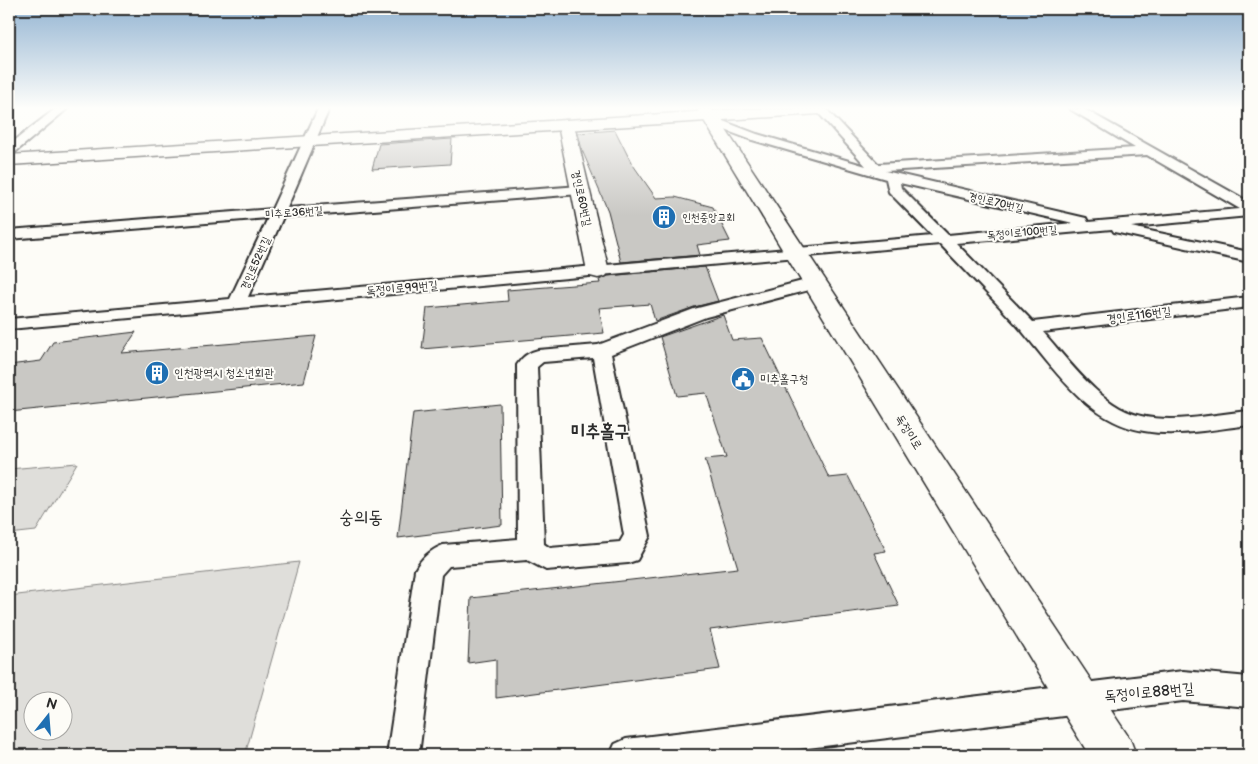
<svg xmlns="http://www.w3.org/2000/svg" width="1258" height="764" font-family="'Balsamiq Sans','Poor Story',sans-serif">
  <rect width="100%" height="100%" fill="#fdfcf7"/>
  <filter id="ink" filterUnits="userSpaceOnUse"><feTurbulence type="fractalNoise" baseFrequency=".02" numOctaves="2"/><feDisplacementMap in="SourceGraphic" scale="10" xChannelSelector="R" yChannelSelector="G"/><feConvolveMatrix kernelMatrix="1 2 1 2 8 2 1 2 1" color-interpolation-filters="sRGB"/></filter>
  <g filter="url(#ink)">
    <!-- green -->
    <g fill="#dfdeda" stroke="#858482" fill-rule="evenodd">
      <path d="M 77,463 L 36,531 L 9,534 L 9,469 Z"/>
      <path d="M 299,562 L 245,755 L 9,755 L 9,596 ZM 32,702 L 62,702 L 62,732 L 32,732 Z"/>
    </g>
    <!-- building -->
    <g fill="#c9c8c4" stroke="#2b2b2b">
      <path d="M 615,130 L 631,162 L 656,198 L 675,197 L 713,207 L 730,241 L 697,245 L 700,255 L 621,262 L 608,211 L 582,150 L 578,133 Z"/>
      <path d="M 452,139 L 450,164 L 372,169 L 379,144 Z"/>
      <path d="M 705,267 L 718,301 L 694,307 L 655,321 L 650,304 L 599,308 L 604,333 L 422,349 L 427,308 L 508,301 L 507,290 L 600,283 L 599,280 L 608,276 Z"/>
      <path d="M 723,315 L 732,340 L 762,338 L 829,478 L 848,476 L 886,551 L 874,553 L 899,606 L 710,630 L 720,669 L 496,698 L 496,659 L 468,663 L 471,598 L 738,568 L 705,459 L 727,457 L 706,393 L 677,396 L 660,337 Z"/>
      <path d="M 136,332 L 122,353 L 316,336 L 304,382 L 9,412 L 9,365 L 41,361 L 53,342 Z"/>
      <path d="M 500,404 L 502,525 L 398,538 L 413,413 Z"/>
    </g>
    <g fill="none" stroke-linecap="round" stroke-linejoin="round">
      <!-- lane casing -->
      <g stroke="#2b2b2b" stroke-width="4">
        <g id="lane">
          <path d="M 55,109 L 67,109 L 13,154 L 9,155 L 9,145 Z"/>
          <path d="M 318,109 L 329,109 L 287,208 L 580,186 L 587,190 L 580,194 L 283,217 L 248,297 L 932,236 L 889,192 L 886,179 L 749,139 L 717,127 L 705,120 L 711,117 L 715,118 L 757,134 L 866,166 L 815,109 L 826,109 L 878,164 L 1135,148 L 1070,109 L 1084,109 L 1249,202 L 1249,216 L 1131,227 L 1249,252 L 1249,262 L 1119,233 L 1114,232 L 1112,229 L 956,243 L 1033,322 L 1249,297 L 1249,307 L 1043,332 C 1068,360 1102,408 1141,416 C 1176,424 1214,414 1249,411 L 1249,425 C 1215,429 1178,437 1144,431 C 1086,422 1052,365 1016,324 C 991,297 966,271 940,244 L 9,329 L 9,319 L 230,299 L 268,218 L 9,239 L 9,230 L 272,209 ZM 1147,155 L 1240,209 L 1088,222 L 1086,218 L 885,171 ZM 900,183 L 1073,223 L 948,235 L 901,188 Z"/>
          <path d="M 814,278 L 820,279 L 822,283 L 820,287 L 706,317 L 611,354 L 650,536 L 637,560 L 628,563 L 546,570 L 527,560 L 449,566 L 441,575 L 419,755 L 387,755 L 415,570 C 421,558 431,550 443,545 L 518,539 L 517,365 C 522,357 529,352 538,350 L 598,345 L 694,309 ZM 593,358 L 624,535 L 620,542 L 550,548 L 544,544 L 537,367 L 543,362 Z"/>
          <path d="M 1183,671 L 1249,677 L 1249,707 L 1183,701 L 752,755 L 610,755 L 615,744 L 626,739 Z"/>
        </g>
      </g>
      <!-- street casing -->
      <g stroke="#2b2b2b" stroke-width="3">
        <path id="street" d="M 566,120 L 572,122 L 574,125 L 609,271 L 606,276 L 598,278 L 590,276 L 587,271 L 558,125 L 560,122 Z"/>
      </g>
      <!-- secondary casing -->
      <g stroke="#2b2b2b" stroke-width="3">
        <path id="secondary" d="M 697,109 L 712,109 L 1130,739 L 1136,755 L 1089,755 Z"/>
      </g>
      <!-- primary casing -->
      <g stroke="#2b2b2b" stroke-width="3">
        <path id="primary" d="M 742,109 L 826,109 L 824,112 L 819,114 L 9,165 L 9,155 Z"/>
      </g>
      <!-- lane -->
      <use href="#lane" fill="#fdfcf7" fill-rule="evenodd"/>
      <!-- street -->
      <use href="#street" fill="#fdfcf7" fill-rule="evenodd"/>
      <!-- secondary -->
      <use href="#secondary" fill="#fdfcf7" fill-rule="evenodd"/>
      <!-- primary -->
      <use href="#primary" fill="#fdfcf7" fill-rule="evenodd"/>
    </g>
  </g>
  <!-- sky -->
  <linearGradient id="sky" x2="0" y2="1"><stop stop-color="#93b4d2"/><stop offset="0.5" stop-color="#fefefb"/><stop offset="1" stop-color="#fefefb" stop-opacity="0"/></linearGradient>
  <rect width="1258" height="216" fill="url(#sky)"/>
  <!-- icons -->
  <defs>
    <g id="building-disc" transform="scale(1.25)"><circle r="9.5" fill="#1f6fb2" stroke="#fdfcf7"/><path d="M-4-6H4V6H1V3H-1V6H-4ZM-2.5-4.3h1.7v1.8h-1.7ZM.8-4.3h1.7v1.8H.8ZM-2.5-1h1.7V.8h-1.7ZM.8-1h1.7V.8H.8Z" fill="#fff"/></g>
    <g id="civic-disc" transform="scale(1.25)"><circle r="9.5" fill="#1f6fb2" stroke="#fdfcf7"/><path d="M-.6-6.5H3V-4.5H.6V-3L4-1V1h2V6H-6V1h2V-1L-.6-3ZM-1.2 2.5V6h2.4V2.5Z" fill="#fff"/></g>
  </defs>
  <g fill-rule="evenodd">
    <use href="#building-disc" x="664" y="217"/>
    <use href="#building-disc" x="157" y="373"/>
    <use href="#civic-disc" x="743" y="379"/>
  </g>
  <g text-anchor="middle" stroke-width="4" stroke-linejoin="round" paint-order="stroke">
    <!-- far-street labels -->
    <g font-size="11" fill="#2b2b2b" stroke="#fdfcf7">
      <text transform="translate(582 198) rotate(78)" y="4">경인로60번길</text>
      <text transform="translate(996 202) rotate(13)" y="4">경인로70번길</text>
      <text transform="translate(294 212) rotate(-4)" y="4">미추로36번길</text>
      <text transform="translate(1022 232) rotate(-5)" y="4">독정이로100번길</text>
      <text transform="translate(255 263) rotate(-66)" y="4">경인로52번길</text>
    </g>
    <!-- far-poi labels -->
    <g font-size="11" fill="#2b2b2b" stroke="#fdfcf7" text-anchor="start">
      <text x="682" y="221">인천중앙교회</text>
    </g>
    <!-- street labels -->
    <g font-size="12" fill="#2b2b2b" stroke="#fdfcf7">
      <text transform="translate(402 288) rotate(-5)" y="4">독정이로99번길</text>
      <text transform="translate(1139 315) rotate(-7)" y="4">경인로116번길</text>
      <text transform="translate(909 432) rotate(58)" y="4">독정이로</text>
    </g>
    <!-- poi labels -->
    <g font-size="12" fill="#2b2b2b" stroke="#fdfcf7" text-anchor="start">
      <text x="174" y="377">인천광역시 청소년회관</text>
      <text x="760" y="383">미추홀구청</text>
    </g>
    <!-- near-street labels -->
    <g font-size="15" fill="#2b2b2b" stroke="#fdfcf7">
      <text transform="translate(1149 692) rotate(-5)" y="5">독정이로88번길</text>
    </g>
    <!-- district labels -->
    <g font-size="18" font-weight="bold" fill="#2b2b2b" stroke="#fdfcf7">
      <text x="600" y="437">미추홀구</text>
    </g>
    <!-- near-quarter labels -->
    <g font-size="18" fill="#2b2b2b" stroke="#fdfcf7">
      <text x="361" y="523">숭의동</text>
    </g>
  </g>
  <!-- margin -->
  <rect width="1258" height="764" fill="none" stroke="#fdfcf7" stroke-width="30"/>
  <rect x="15" y="15" width="1228" height="734" fill="none" stroke="#2b2b2b" stroke-width="2" filter="url(#ink)"/>
  <!-- north arrow -->
  <g transform="translate(48 716) rotate(17)"><circle r="24" fill="#fdfcf7" stroke="#a9a8a5"/>
  <path d="M0-4L9 19L0 12L-9 19Z" fill="#1f6fb2"/>
  <text y="-8" font-size="14" font-weight="bold" text-anchor="middle" fill="#2b2b2b">N</text>
  </g>
</svg>
